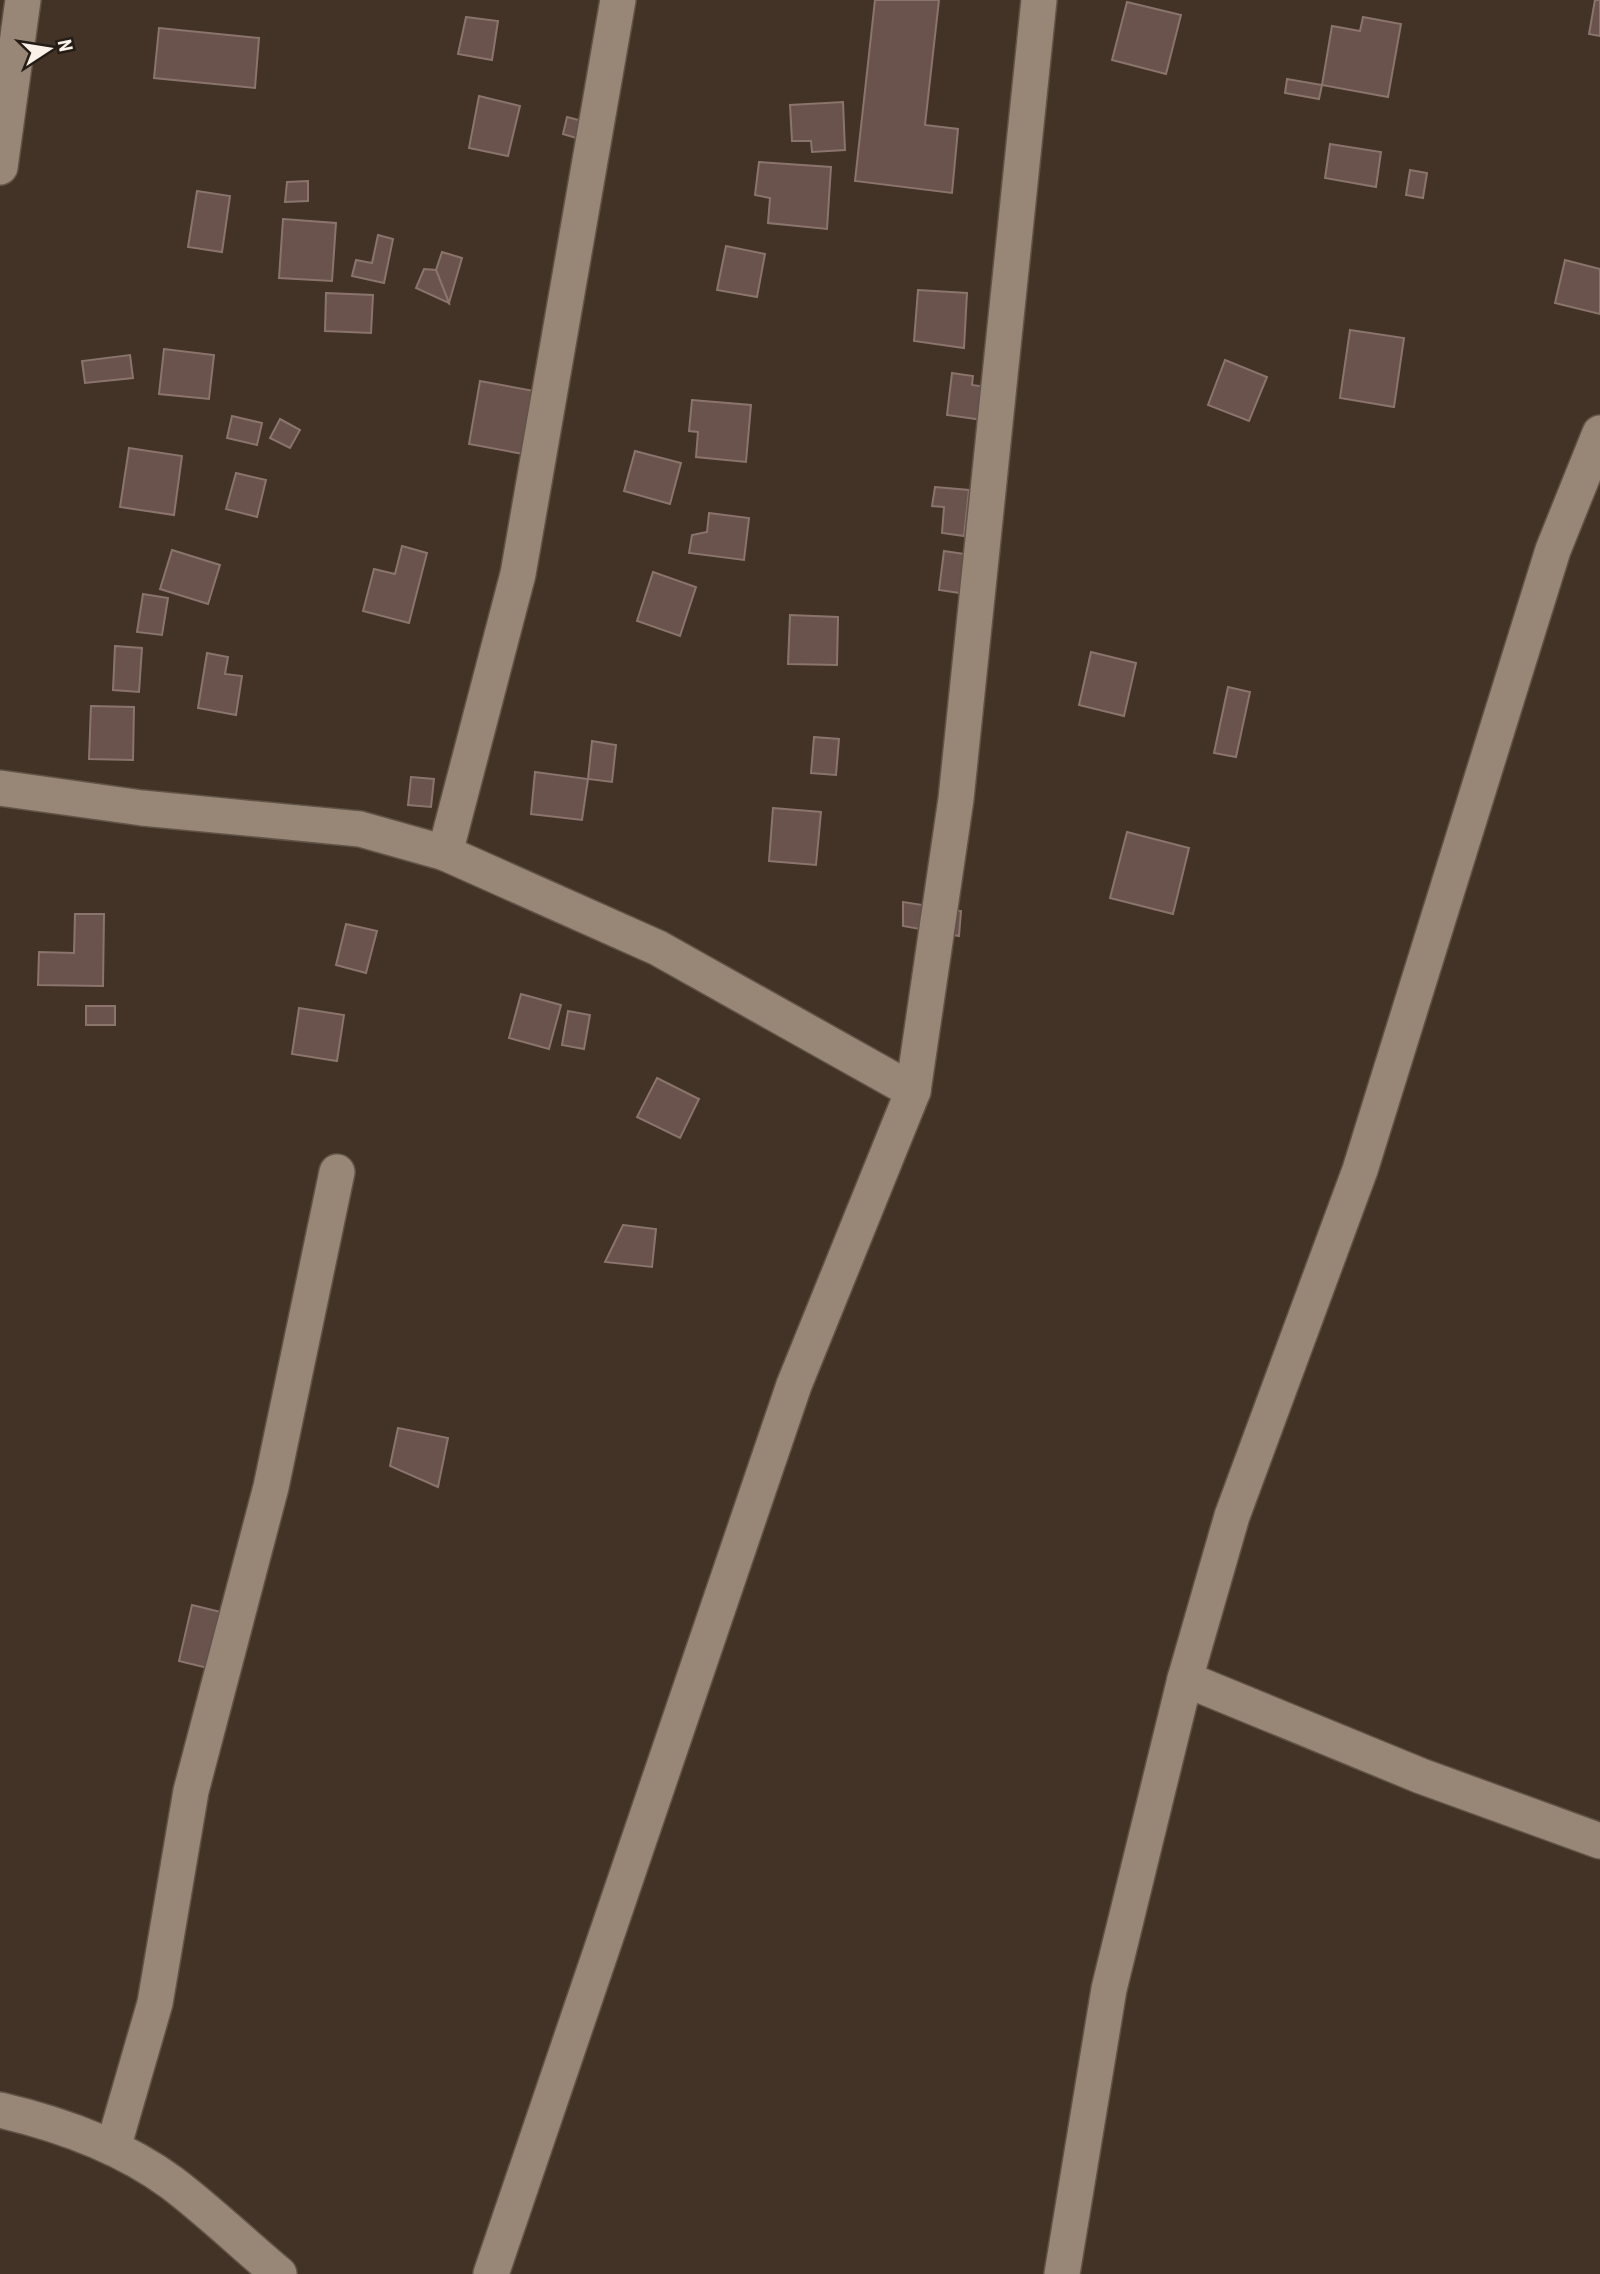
<svg xmlns="http://www.w3.org/2000/svg" width="1600" height="2274" font-family="'Roboto Condensed',sans-serif">
  <rect width="100%" height="100%" fill="#423326"/>
  <!-- building -->
  <g fill="#69534c" stroke="#8a746c" stroke-width="2">
    <path d="M 875,0 L 939,0 L 925,125 L 958,129 L 952,193 L 855,181 Z"/>
    <path d="M 1595,0 L 1600,0 L 1600,36 L 1589,34 Z"/>
    <path d="M 1127,2 L 1181,15 L 1166,74 L 1112,60 Z"/>
    <path d="M 466,17 L 498,21 L 492,60 L 458,54 Z"/>
    <path d="M 1363,17 L 1401,24 L 1388,97 L 1322,85 L 1332,26 L 1360,31 Z"/>
    <path d="M 159,28 L 259,38 L 255,88 L 154,78 Z"/>
    <path d="M 1287,79 L 1322,85 L 1319,99 L 1285,93 Z"/>
    <path d="M 479,96 L 520,106 L 508,156 L 469,148 Z"/>
    <path d="M 843,102 L 845,150 L 812,152 L 811,141 L 792,141 L 790,105 Z"/>
    <path d="M 567,117 L 590,123 L 586,141 L 563,134 Z"/>
    <path d="M 1330,144 L 1381,152 L 1376,187 L 1325,178 Z"/>
    <path d="M 759,162 L 831,167 L 827,229 L 768,223 L 770,198 L 755,195 Z"/>
    <path d="M 1410,170 L 1427,173 L 1423,198 L 1406,195 Z"/>
    <path d="M 308,181 L 308,201 L 285,202 L 287,182 Z"/>
    <path d="M 197,191 L 230,196 L 222,252 L 188,247 Z"/>
    <path d="M 283,219 L 336,223 L 332,281 L 279,278 Z"/>
    <path d="M 378,235 L 393,239 L 384,283 L 352,276 L 356,260 L 372,263 Z"/>
    <path d="M 726,246 L 765,254 L 757,297 L 717,290 Z"/>
    <path d="M 442,252 L 462,258 L 449,303 L 436,270 Z"/>
    <path d="M 1565,260 L 1600,269 L 1600,314 L 1555,303 Z"/>
    <path d="M 424,269 L 436,270 L 449,303 L 416,288 Z"/>
    <path d="M 918,290 L 967,293 L 964,348 L 914,341 Z"/>
    <path d="M 326,293 L 373,295 L 371,333 L 325,331 Z"/>
    <path d="M 1350,330 L 1404,338 L 1394,407 L 1340,398 Z"/>
    <path d="M 164,349 L 214,355 L 209,399 L 159,394 Z"/>
    <path d="M 130,355 L 133,378 L 85,383 L 82,361 Z"/>
    <path d="M 1225,360 L 1267,377 L 1249,421 L 1208,405 Z"/>
    <path d="M 952,373 L 973,376 L 972,385 L 987,387 L 983,420 L 947,415 Z"/>
    <path d="M 480,381 L 534,391 L 523,454 L 469,444 Z"/>
    <path d="M 692,400 L 751,405 L 746,462 L 696,457 L 698,432 L 689,431 Z"/>
    <path d="M 232,416 L 262,423 L 257,445 L 227,438 Z"/>
    <path d="M 280,419 L 300,430 L 290,448 L 270,438 Z"/>
    <path d="M 129,448 L 182,456 L 174,515 L 120,507 Z"/>
    <path d="M 635,451 L 681,463 L 670,504 L 624,491 Z"/>
    <path d="M 236,473 L 266,480 L 257,517 L 226,509 Z"/>
    <path d="M 935,487 L 969,490 L 964,536 L 942,533 L 944,507 L 932,506 Z"/>
    <path d="M 709,513 L 749,518 L 744,560 L 689,553 L 692,535 L 707,532 Z"/>
    <path d="M 402,546 L 427,553 L 409,623 L 363,611 L 374,569 L 395,574 Z"/>
    <path d="M 172,550 L 220,565 L 208,604 L 160,589 Z"/>
    <path d="M 944,551 L 965,554 L 960,593 L 939,590 Z"/>
    <path d="M 653,572 L 696,587 L 680,636 L 637,621 Z"/>
    <path d="M 143,594 L 168,598 L 162,635 L 137,632 Z"/>
    <path d="M 790,615 L 838,617 L 837,665 L 788,664 Z"/>
    <path d="M 115,646 L 142,648 L 139,692 L 113,690 Z"/>
    <path d="M 1091,652 L 1136,663 L 1124,716 L 1079,705 Z"/>
    <path d="M 207,653 L 228,657 L 225,674 L 242,676 L 236,715 L 198,708 Z"/>
    <path d="M 1228,687 L 1250,692 L 1236,757 L 1214,753 Z"/>
    <path d="M 91,706 L 134,707 L 133,760 L 89,759 Z"/>
    <path d="M 814,737 L 839,739 L 836,775 L 811,773 Z"/>
    <path d="M 592,741 L 616,745 L 612,782 L 588,779 Z"/>
    <path d="M 535,772 L 588,779 L 582,820 L 531,814 Z"/>
    <path d="M 411,777 L 434,779 L 431,807 L 408,805 Z"/>
    <path d="M 773,808 L 821,812 L 816,865 L 769,861 Z"/>
    <path d="M 1127,832 L 1189,848 L 1173,914 L 1110,898 Z"/>
    <path d="M 903,902 L 961,911 L 959,936 L 903,926 Z"/>
    <path d="M 75,914 L 104,914 L 103,986 L 38,985 L 39,952 L 74,953 Z"/>
    <path d="M 346,924 L 377,931 L 366,973 L 336,965 Z"/>
    <path d="M 521,994 L 561,1005 L 549,1049 L 509,1038 Z"/>
    <rect x="86" y="1006" width="29" height="19"/>
    <path d="M 299,1008 L 344,1015 L 337,1061 L 292,1054 Z"/>
    <path d="M 568,1011 L 590,1015 L 584,1049 L 562,1045 Z"/>
    <path d="M 657,1078 L 699,1099 L 680,1138 L 637,1117 Z"/>
    <path d="M 623,1225 L 656,1229 L 652,1267 L 605,1262 Z"/>
    <path d="M 398,1428 L 448,1438 L 438,1487 L 390,1466 Z"/>
    <path d="M 192,1605 L 229,1614 L 216,1670 L 179,1661 Z"/>
  </g>
  <g fill="none" stroke-linecap="round" stroke-linejoin="round">
    <!-- minor casing -->
    <g stroke="#605347" stroke-width="38">
      <g id="minor">
        <path d="M 0,167 L 23,0"/>
        <path d="M 0,788 L 142,808 L 360,829 L 445,853 L 658,948 L 913,1091"/>
        <path d="M 445,853 L 518,574 L 618,0"/>
        <path d="M 1185,1679 L 1421,1776 L 1600,1841"/>
        <path d="M 0,2110 C 60,2124 122,2146 172,2183 C 209,2211 243,2244 279,2274"/>
        <path d="M 113,2148 L 155,2003 L 191,1791 L 271,1487 L 337,1172"/>
        <path d="M 491,2274 L 794,1385 L 913,1091 L 956,799 L 1039,0"/>
        <path d="M 1062,2274 L 1109,1989 L 1185,1679 L 1232,1516 L 1360,1170 L 1553,550 L 1600,433"/>
      </g>
    </g>
    <!-- minor -->
    <use href="#minor" stroke="#988677" stroke-width="35"/>
  </g>
  <!-- north arrow -->
  <g transform="translate(49 49) rotate(78)" stroke="#241d17" stroke-width="5" paint-order="stroke">
  <path d="M0-5L12 26L0 18L-12 26Z" fill="#fbf1e9"/>
  <text y="-10" font-size="19" font-weight="bold" text-anchor="middle" fill="#fbf1e9">N</text>
  </g>
</svg>
